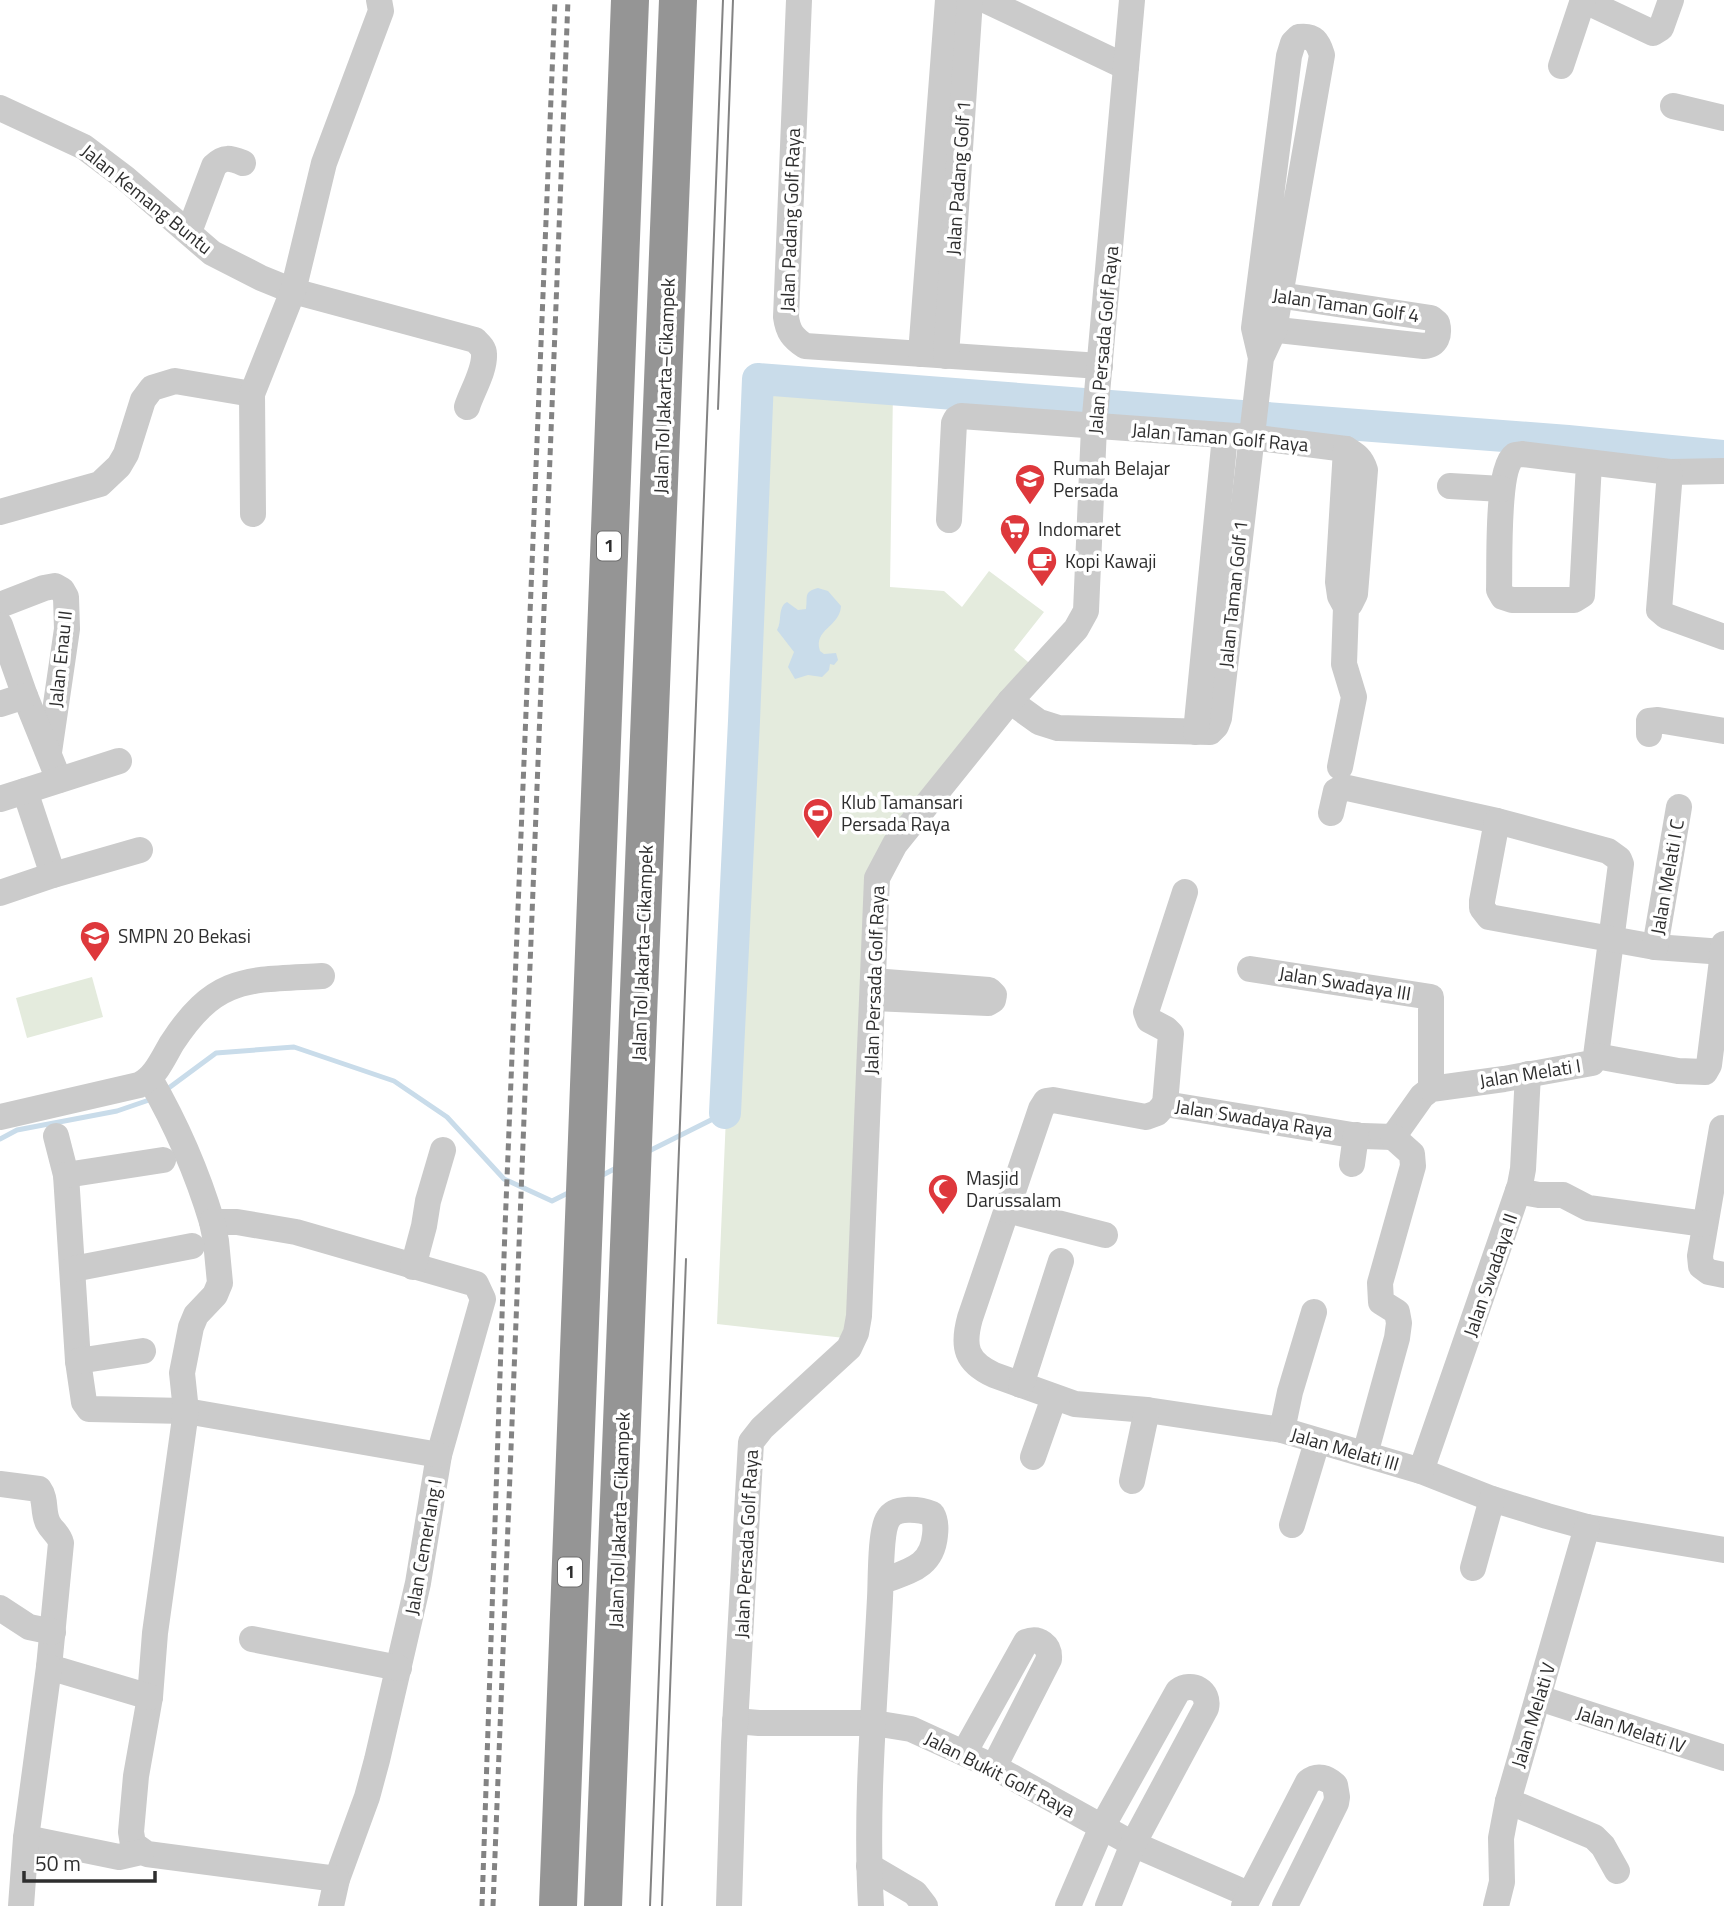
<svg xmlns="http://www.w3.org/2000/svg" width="1724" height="1906" font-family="'Titillium Web',sans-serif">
  <rect width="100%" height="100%" fill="#fff"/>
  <!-- pitch -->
  <g fill="#e4ebdd">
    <path d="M 758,379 L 893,390 L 890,587 L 944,591 L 962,607 L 989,571 L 1044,612 L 1014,650 L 1041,673 L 874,865 L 854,1339 L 717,1324 Z"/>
    <path d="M 92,977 L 103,1017 L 27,1038 L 16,998 Z"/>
  </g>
  <!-- water -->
  <path fill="#c9dcea" d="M 818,588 L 828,591 L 841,606 C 840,627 813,629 820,651 L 824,654 L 836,653 L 838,660 L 834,665 L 830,664 L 829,670 L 822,677 L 808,675 L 795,679 L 788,667 L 794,652 L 777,630 C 782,621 778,612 784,604 L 787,602 L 798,610 L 806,609 C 808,596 803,592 818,588 Z"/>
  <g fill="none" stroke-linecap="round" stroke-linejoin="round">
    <!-- stream -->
    <g stroke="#c9dcea" stroke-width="5">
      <path d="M 166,1090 L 216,1053 L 294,1047 L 394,1081 L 447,1117 L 504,1179 L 552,1201 L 572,1191"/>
      <path d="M 0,1139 L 17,1130 L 117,1111 L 152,1099"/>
      <path d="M 649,1151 L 725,1113"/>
      <path d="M 599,1177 L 618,1167"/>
    </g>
    <!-- river -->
    <path stroke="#c9dcea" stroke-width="32" d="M 725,1113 L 744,721 L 758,379 L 1568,441 L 1724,456"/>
    <!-- minor -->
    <g stroke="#cbcbcb" stroke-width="26">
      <path d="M 799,0 L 786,317 C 788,332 793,338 805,346 L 1100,366"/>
      <path d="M 985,0 L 1126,67"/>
      <path d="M 1583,0 L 1653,33 L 1661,28 L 1671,0"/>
      <path d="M 1561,66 L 1583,0"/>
      <path d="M 1673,106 L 1724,118"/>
      <path d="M 0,108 L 84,147 L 125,178 L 212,253 L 261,278 L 293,291 L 475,340 C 479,344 484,348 484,354 C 485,371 472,391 467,407"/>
      <path d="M 189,232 L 214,166 C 224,156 230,158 243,163"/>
      <path d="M 1259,328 L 1424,346 C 1437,345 1440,335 1437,323 L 1431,318 L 1265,293"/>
      <path d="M 921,354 L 948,0"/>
      <path d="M 946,356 L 970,0"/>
      <path d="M 1589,463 L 1582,595 L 1574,600 L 1512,600 L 1503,597 L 1499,590 C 1500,564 1496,468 1515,455 L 1522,454 L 1670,472 L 1724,471"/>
      <path d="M 1670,472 L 1659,610 L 1666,616 L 1724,637"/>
      <path d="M 1450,486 L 1502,489"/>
      <path d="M 0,512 L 100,484 L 119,466 L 126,454 L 143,400 L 152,388 L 175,381 L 252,394"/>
      <path d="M 253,514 L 252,394 L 293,291 L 324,163 L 381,11 L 379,0"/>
      <path d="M 949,520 L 954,423 L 956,419 L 961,416 L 1250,437 L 1346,449"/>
      <path d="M 0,605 L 44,588 L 55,586 L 62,590 L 66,597 L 67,629 L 49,752"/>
      <path d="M 0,625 L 25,696 L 59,780"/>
      <path d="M 1010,701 L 1039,722 L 1058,728 L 1210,732 L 1216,726 L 1219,718 L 1261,358 L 1274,330 L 1322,55 C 1318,42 1314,35 1299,37 L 1293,43 L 1289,56 L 1254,328 L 1261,358"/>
      <path d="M 0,704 L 25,696"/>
      <path d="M 1196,732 L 1225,436"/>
      <path d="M 1649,734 L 1649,721 L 1658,720 L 1724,731"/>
      <path d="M 1340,767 L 1354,697 L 1344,664 L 1346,607 L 1340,596 L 1338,582 L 1346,449 C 1356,455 1361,458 1365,470 L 1355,594 L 1350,604 L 1346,607"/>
      <path d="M 25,791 L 53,875"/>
      <path d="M 0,799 L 119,761"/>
      <path d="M 1331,813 L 1336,791 L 1343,787 L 1497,821 L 1608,851 L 1619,859 L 1621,864 L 1596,1056 L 1592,1063 L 1504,1079 L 1431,1089 L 1422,1096 L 1393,1137 L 1363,1136"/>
      <path d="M 1497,821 L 1482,901 L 1482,908 L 1489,917 L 1655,947 L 1724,952"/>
      <path d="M 0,893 L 53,875 L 140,850"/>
      <path d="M 1655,947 L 1679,807"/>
      <path d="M 1250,969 L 1431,997 L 1431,1089"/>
      <path d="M 873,998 L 988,1003 L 993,1000 L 994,995 L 989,990 L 873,981"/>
      <path d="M 1596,1056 L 1678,1071 L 1705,1072 L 1709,1065 L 1724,944"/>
      <path d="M 150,1079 C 176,1124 197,1172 212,1222 L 237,1222 L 296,1232 L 476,1284 L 483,1299 L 439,1455 L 418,1583 L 377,1760 L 367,1797 L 337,1879 L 331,1906"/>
      <path d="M 1165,1104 L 1171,1034 L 1166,1029 L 1149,1020 L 1146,1012 L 1185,892"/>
      <path d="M 0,1117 L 139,1085 C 155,1078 163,1058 172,1043 C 216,975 248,980 322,976"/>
      <path d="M 1722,1128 L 1700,1256 L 1701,1266 L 1709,1272 L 1724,1275"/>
      <path d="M 56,1136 L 66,1175 L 78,1361 L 84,1402 L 89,1409 L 186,1411 L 439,1455"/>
      <path d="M 1358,1136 L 1165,1104 L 1157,1113 L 1146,1117 L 1053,1100 L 1046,1101 L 1041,1109 L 970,1318 C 962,1347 966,1362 994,1375 L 1075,1404 L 1147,1410 L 1282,1430 L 1421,1471 L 1492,1499 L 1547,1516 L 1587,1527 L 1724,1550"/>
      <path d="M 1352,1164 L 1356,1135"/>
      <path d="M 66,1175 L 163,1160"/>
      <path d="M 1518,1191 L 1539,1195 L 1563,1195 L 1588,1208 L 1705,1224"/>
      <path d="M 1007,1210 L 1105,1235"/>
      <path d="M 212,1222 L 216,1241 L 220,1283 L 215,1295 L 196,1315 L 191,1327 L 182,1373 L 186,1411 L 155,1633 L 150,1697 L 136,1776 L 131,1832 L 133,1844 L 147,1854 L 337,1879"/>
      <path d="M 413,1267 L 424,1226 L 428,1201 L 443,1150"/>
      <path d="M 73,1269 L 192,1246"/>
      <path d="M 78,1361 L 143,1351"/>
      <path d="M 1021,1385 L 1061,1261"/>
      <path d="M 1282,1430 L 1290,1392 L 1314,1312"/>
      <path d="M 1365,1454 L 1397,1338 L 1399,1323 L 1397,1312 L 1381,1302 L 1380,1283 L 1413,1166 L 1412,1154 L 1393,1137"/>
      <path d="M 1033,1457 L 1051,1406 L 1057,1399"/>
      <path d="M 1421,1471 L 1520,1185 L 1523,1169 L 1528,1074"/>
      <path d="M 1132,1481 L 1147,1410"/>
      <path d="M 0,1484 L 39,1489 C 47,1500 42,1511 48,1523 C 52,1531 59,1534 61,1543 L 49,1667 L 150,1697"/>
      <path d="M 1292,1525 L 1317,1442"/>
      <path d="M 1473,1568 L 1492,1499"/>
      <path d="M 0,1608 L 29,1627 L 53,1632"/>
      <path d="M 252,1639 L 399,1668"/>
      <path d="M 1539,1698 L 1724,1758"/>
      <path d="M 735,1721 L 759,1723 L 874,1723 L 911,1729 L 994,1767 L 1133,1844 L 1248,1894"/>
      <path d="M 964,1753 L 1026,1642 C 1039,1637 1050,1645 1049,1659 L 994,1767"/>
      <path d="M 1508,1801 L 1594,1837 L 1603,1846 L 1617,1871"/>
      <path d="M 26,1838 L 119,1857 L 141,1852"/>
      <path d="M 869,1866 L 915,1893 L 925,1906"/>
      <path d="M 21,1906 L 26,1838 L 49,1667"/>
      <path d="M 729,1906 L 734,1743 L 751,1442 L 762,1428 L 849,1348 L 856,1333 L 859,1316 L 877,878 L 895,844 L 1010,701 L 1076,629 L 1086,611 L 1094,427 L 1132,0"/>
      <path d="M 871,1906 C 865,1804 875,1700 880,1598 C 881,1582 880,1531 888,1519 C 895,1506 920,1509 932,1514 C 936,1521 936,1527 935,1535 C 932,1568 908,1571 881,1582"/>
      <path d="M 1068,1906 L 1102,1827 L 1178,1691 C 1192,1681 1210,1691 1206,1708 L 1133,1844 L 1108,1906"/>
      <path d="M 1244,1906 L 1308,1782 C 1318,1774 1327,1778 1335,1785 L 1337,1797 L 1336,1803 L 1285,1906"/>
      <path d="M 1496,1906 L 1502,1882 L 1501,1838 L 1508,1801 L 1587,1527"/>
    </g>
    <!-- highway -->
    <g stroke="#959595" stroke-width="38">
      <path d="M 558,1906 L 630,0"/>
      <path d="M 603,1906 L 678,0"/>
    </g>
    <!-- tram -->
    <g stroke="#838383" stroke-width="2">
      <path d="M 718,409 L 733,0"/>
      <path d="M 650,1906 L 723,0"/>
      <path d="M 662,1906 L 686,1259"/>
    </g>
    <!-- rail -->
    <g stroke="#838383" stroke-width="5" stroke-dasharray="7 5" stroke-linecap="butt">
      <path d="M 482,1906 L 505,1228 L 555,0"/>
      <path d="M 493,1906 L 568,0"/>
    </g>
  </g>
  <!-- icons -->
  <defs>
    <g id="school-pin" transform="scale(1.575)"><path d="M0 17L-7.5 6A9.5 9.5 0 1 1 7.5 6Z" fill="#de383c" stroke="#fff"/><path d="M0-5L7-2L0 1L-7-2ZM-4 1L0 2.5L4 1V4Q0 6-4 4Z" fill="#fff"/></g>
    <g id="supermarket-pin" transform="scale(1.575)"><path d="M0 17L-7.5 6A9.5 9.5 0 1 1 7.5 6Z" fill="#de383c" stroke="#fff"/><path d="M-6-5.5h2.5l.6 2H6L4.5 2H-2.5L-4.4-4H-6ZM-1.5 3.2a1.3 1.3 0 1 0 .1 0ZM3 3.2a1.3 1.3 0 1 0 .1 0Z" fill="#fff"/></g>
    <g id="cafe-pin" transform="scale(1.575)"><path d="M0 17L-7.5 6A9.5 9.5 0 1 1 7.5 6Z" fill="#de383c" stroke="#fff"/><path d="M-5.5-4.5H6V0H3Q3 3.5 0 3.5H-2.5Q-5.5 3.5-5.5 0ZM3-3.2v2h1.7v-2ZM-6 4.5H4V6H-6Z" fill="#fff"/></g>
    <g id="stadium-pin" transform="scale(1.575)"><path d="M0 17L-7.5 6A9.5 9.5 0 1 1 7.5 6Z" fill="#de383c" stroke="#fff"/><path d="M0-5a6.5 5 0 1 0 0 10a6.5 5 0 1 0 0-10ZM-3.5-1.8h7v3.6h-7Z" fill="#fff"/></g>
    <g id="mosque-pin" transform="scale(1.575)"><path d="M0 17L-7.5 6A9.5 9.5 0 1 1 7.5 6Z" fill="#de383c" stroke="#fff"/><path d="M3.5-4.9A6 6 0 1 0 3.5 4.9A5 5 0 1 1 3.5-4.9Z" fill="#fff"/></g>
  </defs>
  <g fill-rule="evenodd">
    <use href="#school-pin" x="1030" y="479"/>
    <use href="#supermarket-pin" x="1015" y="529"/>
    <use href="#cafe-pin" x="1042" y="561"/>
    <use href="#stadium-pin" x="818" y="813"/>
    <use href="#school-pin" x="95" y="936"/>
    <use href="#mosque-pin" x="943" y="1189"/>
  </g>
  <g text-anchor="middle" stroke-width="7" stroke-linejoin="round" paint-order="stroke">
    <!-- shield labels -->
    <g fill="#fff" stroke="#6d6d6d" stroke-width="2">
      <rect x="597" y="531.5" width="24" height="29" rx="5"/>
      <rect x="558" y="1557.5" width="24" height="29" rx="5"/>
    </g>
    <g font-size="18" font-weight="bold" fill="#2e2e2e">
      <text x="609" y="552">1</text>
      <text x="570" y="1578">1</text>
    </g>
    <!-- street labels -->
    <g font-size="19" fill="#2e2e2e" stroke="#fff">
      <text transform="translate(958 178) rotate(-86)" y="7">Jalan Padang Golf 1</text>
      <text transform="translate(147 199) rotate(39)" y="7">Jalan Kemang Buntu</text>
      <text transform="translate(790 220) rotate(-88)" y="7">Jalan Padang Golf Raya</text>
      <text transform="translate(1346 305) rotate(8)" y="7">Jalan Taman Golf 4</text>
      <text transform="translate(1103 340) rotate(-85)" y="7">Jalan Persada Golf Raya</text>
      <text transform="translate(664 386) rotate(-88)" y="7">Jalan Tol Jakarta–Cikampek</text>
      <text transform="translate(1220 437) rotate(5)" y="7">Jalan Taman Golf Raya</text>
      <text transform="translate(1233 594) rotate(-84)" y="7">Jalan Taman Golf 1</text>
      <text transform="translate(60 659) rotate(-84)" y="7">Jalan Enau II</text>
      <text transform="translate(1667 877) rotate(-80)" y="7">Jalan Melati I C</text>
      <text transform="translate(642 953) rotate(-88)" y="7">Jalan Tol Jakarta–Cikampek</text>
      <text transform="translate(874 980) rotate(-88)" y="7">Jalan Persada Golf Raya</text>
      <text transform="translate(1345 983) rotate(9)" y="7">Jalan Swadaya III</text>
      <text transform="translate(1530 1073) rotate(-9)" y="7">Jalan Melati I</text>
      <text transform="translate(1254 1118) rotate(9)" y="7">Jalan Swadaya Raya</text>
      <text transform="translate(1490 1275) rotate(-71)" y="7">Jalan Swadaya II</text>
      <text transform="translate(1345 1449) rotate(16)" y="7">Jalan Melati III</text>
      <text transform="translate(619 1520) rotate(-88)" y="7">Jalan Tol Jakarta–Cikampek</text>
      <text transform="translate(746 1544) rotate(-87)" y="7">Jalan Persada Golf Raya</text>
      <text transform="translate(423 1547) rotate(-80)" y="7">Jalan Cemerlang I</text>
      <text transform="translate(1533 1715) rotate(-73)" y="7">Jalan Melati V</text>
      <text transform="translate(1631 1729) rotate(18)" y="7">Jalan Melati IV</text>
      <text transform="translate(1000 1774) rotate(27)" y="7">Jalan Bukit Golf Raya</text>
    </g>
    <!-- poi labels -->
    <g font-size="19" fill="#2e2e2e" stroke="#fff" text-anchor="start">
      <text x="1053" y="475">Rumah Belajar<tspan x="1053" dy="22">Persada</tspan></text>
      <text x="1038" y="536">Indomaret</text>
      <text x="1065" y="568">Kopi Kawaji</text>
      <text x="841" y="809">Klub Tamansari<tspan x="841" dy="22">Persada Raya</tspan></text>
      <text x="118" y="943">SMPN 20 Bekasi</text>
      <text x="966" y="1185">Masjid<tspan x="966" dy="22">Darussalam</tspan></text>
    </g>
  </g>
  <!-- scale -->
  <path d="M24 1871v10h131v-10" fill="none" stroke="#2e2e2e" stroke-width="3.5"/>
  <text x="35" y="1871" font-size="21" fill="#2e2e2e" stroke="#ffffff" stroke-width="5" paint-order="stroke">50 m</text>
</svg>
